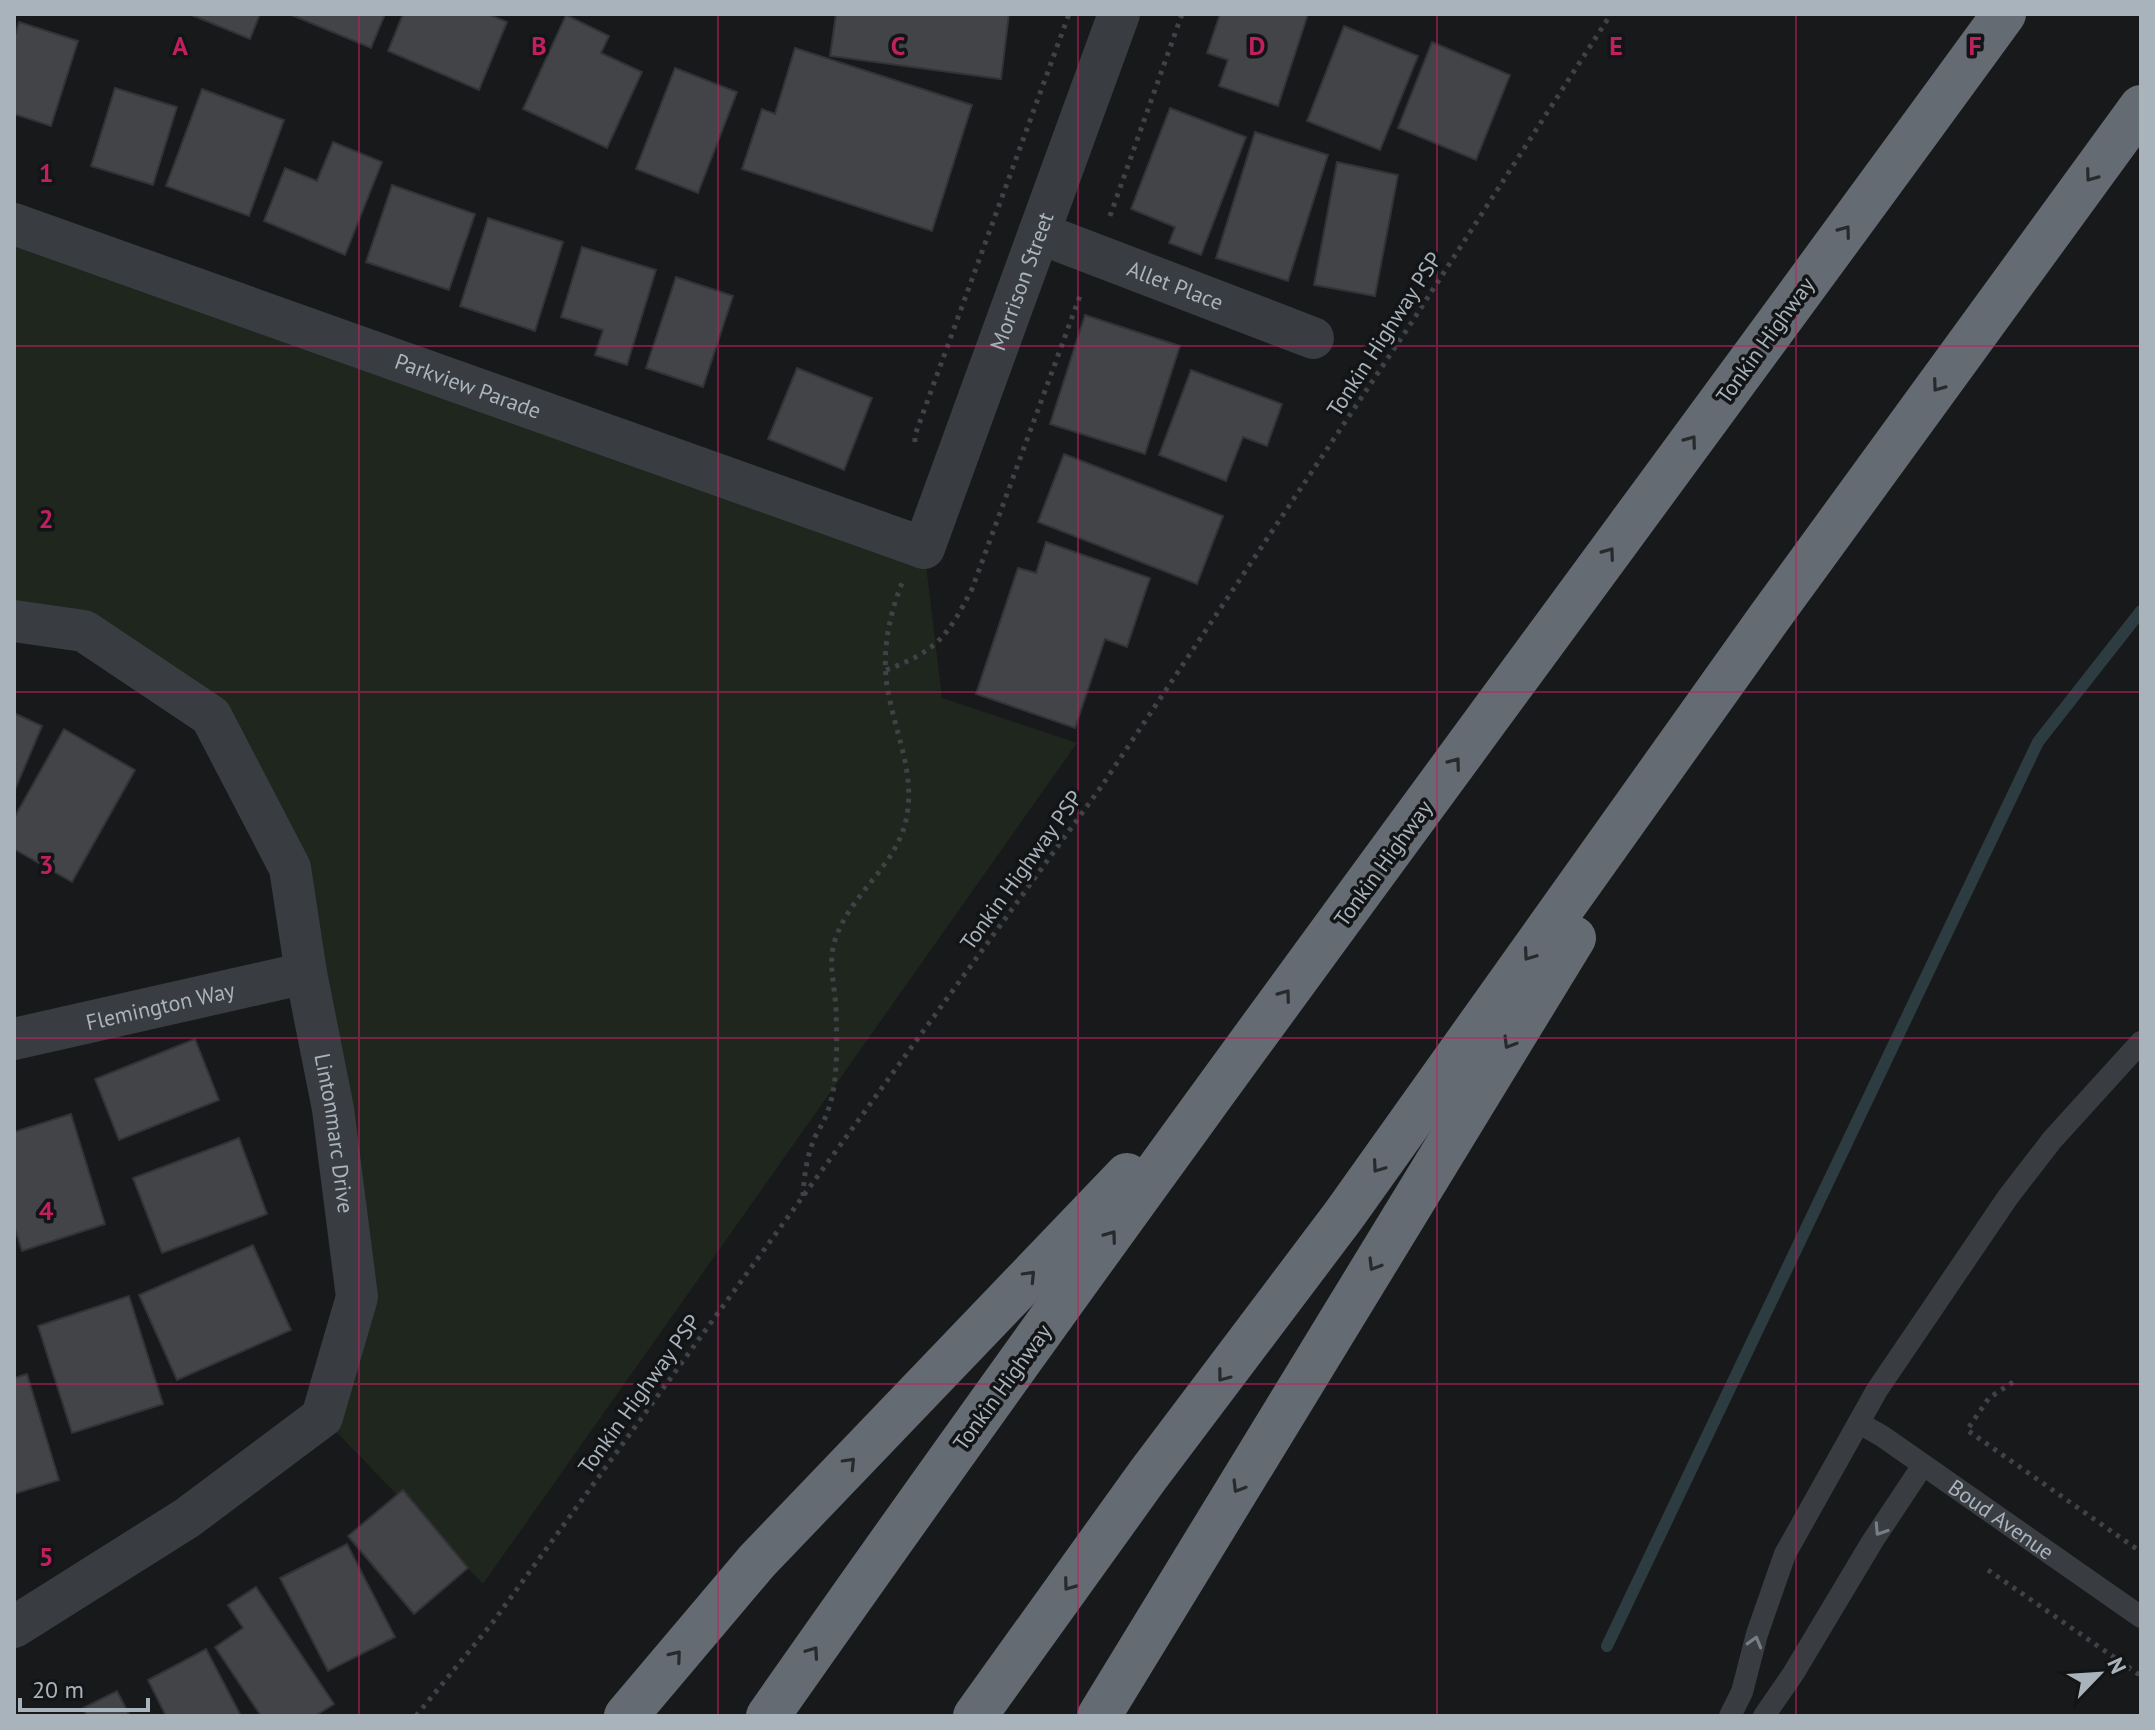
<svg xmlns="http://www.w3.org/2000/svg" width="2155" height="1730" font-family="'PT Sans',sans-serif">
  <rect width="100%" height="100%" fill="#18191b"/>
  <!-- green -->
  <path fill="#1e261d" d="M 14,224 L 924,548 L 942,698 L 1077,743 L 483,1584 L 322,1417 L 357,1297 L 290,867 L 211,715 L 84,631 L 14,621 Z"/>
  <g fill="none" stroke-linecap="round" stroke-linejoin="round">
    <!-- stream -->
    <path stroke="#2c3c40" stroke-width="12" d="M 1607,1646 L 2038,742 L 2141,611"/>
  </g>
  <!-- building -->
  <g fill="#424448" stroke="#323337" stroke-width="2">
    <path d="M 189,14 L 260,14 L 250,39 Z"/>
    <path d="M 289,14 L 385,14 L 371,48 Z"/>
    <path d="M 403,14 L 488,14 L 507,22 L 479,90 L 388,51 Z"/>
    <path d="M 836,14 L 1009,14 L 1001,79 L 830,56 Z"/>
    <path d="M 1220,14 L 1308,14 L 1278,106 L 1219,86 L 1228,60 L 1207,53 Z"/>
    <path d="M 566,15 L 609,36 L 601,53 L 642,72 L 607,148 L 523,109 Z"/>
    <path d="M 19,22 L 78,41 L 51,126 L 14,114 L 14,39 Z"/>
    <path d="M 1344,26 L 1418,56 L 1380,150 L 1307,121 Z"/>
    <path d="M 1432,42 L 1510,75 L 1476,160 L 1398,128 Z"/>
    <path d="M 795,48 L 972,105 L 932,231 L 742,169 L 762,109 L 775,114 Z"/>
    <path d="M 675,68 L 737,92 L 698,193 L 636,169 Z"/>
    <path d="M 115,88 L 177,107 L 153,185 L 91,166 Z"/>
    <path d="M 202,89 L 284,120 L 249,216 L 166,186 Z"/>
    <path d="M 1170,108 L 1246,137 L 1201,255 L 1169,243 L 1175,227 L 1131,209 Z"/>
    <path d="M 1255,132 L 1328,155 L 1288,281 L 1216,258 Z"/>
    <path d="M 333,142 L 382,162 L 345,255 L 264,221 L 285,168 L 317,181 Z"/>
    <path d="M 1337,162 L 1398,175 L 1375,296 L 1314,285 Z"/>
    <path d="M 392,185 L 475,214 L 449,290 L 366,262 Z"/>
    <path d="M 488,218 L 563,242 L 535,331 L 460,306 Z"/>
    <path d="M 582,247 L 656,270 L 627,365 L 595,355 L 603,330 L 561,317 Z"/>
    <path d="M 676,277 L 733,296 L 703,387 L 646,368 Z"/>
    <path d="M 1085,315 L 1180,346 L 1145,454 L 1050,424 Z"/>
    <path d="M 797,368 L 872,398 L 844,470 L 768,439 Z"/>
    <path d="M 1191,370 L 1282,404 L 1267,446 L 1243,437 L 1226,481 L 1159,455 Z"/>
    <path d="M 1064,454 L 1223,516 L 1197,584 L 1038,522 Z"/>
    <path d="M 1046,542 L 1150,578 L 1127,647 L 1105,639 L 1075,728 L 976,694 L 1018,568 L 1036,573 Z"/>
    <path d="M 14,713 L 42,726 L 14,792 Z"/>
    <path d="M 64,729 L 135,770 L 72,882 L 14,849 L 14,818 Z"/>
    <path d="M 195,1039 L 219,1100 L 119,1140 L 95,1079 Z"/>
    <path d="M 71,1114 L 105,1224 L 22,1251 L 14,1226 L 14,1132 Z"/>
    <path d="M 239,1138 L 267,1214 L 162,1253 L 133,1178 Z"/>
    <path d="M 253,1245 L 291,1330 L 177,1380 L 139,1295 Z"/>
    <path d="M 129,1296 L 163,1404 L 72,1433 L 38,1326 Z"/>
    <path d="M 27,1374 L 59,1480 L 14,1494 L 14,1378 Z"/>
    <path d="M 403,1490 L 468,1568 L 414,1614 L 348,1536 Z"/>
    <path d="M 347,1544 L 395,1637 L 328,1671 L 280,1578 Z"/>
    <path d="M 256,1587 L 334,1704 L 315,1716 L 261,1716 L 215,1647 L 243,1628 L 228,1605 Z"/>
    <path d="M 206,1649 L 241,1716 L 166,1716 L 148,1680 Z"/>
    <path d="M 117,1691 L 130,1716 L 87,1716 L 83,1708 Z"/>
  </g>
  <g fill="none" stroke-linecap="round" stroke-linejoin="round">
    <!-- path -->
    <g stroke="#3f4347" stroke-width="5" stroke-dasharray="4 6" stroke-linecap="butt">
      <path d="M 1110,216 L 1182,14"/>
      <path d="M 915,442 L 915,435 L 1069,14"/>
      <path d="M 886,670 C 938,651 948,635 972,589 L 1081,293"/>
      <path d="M 803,1196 C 804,1176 807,1155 815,1137 C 821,1126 827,1116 830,1104 C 838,1080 837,1038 836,1013 C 836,988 827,965 835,940 C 850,893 899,865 907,815 C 914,775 898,739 890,701 C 880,661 887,621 902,583"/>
      <path d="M 2013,1382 L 1989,1398 L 1967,1430 L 2141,1552"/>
      <path d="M 1988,1570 L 2141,1676"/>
      <path d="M 416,1716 L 493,1622 L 1101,787 L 1408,328 L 1611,14"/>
    </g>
    <!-- lane -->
    <g stroke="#393c40" stroke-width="22">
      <path id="s1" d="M 1859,1423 L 1882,1436 L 2141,1617"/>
      <path d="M 1730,1716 L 1742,1692 L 1757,1634 L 1785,1554 L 1877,1390 L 2008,1197 L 2052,1140 L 2141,1042"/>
      <path d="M 1764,1716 L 1793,1674 L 1872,1542 L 1923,1465"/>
    </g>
    <!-- street -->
    <g stroke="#393c40" stroke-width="42">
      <path id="s2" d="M 14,224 L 924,548 L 1119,14"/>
      <path id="s3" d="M 1039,233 L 1313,338"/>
      <path id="s4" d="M 14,621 L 84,631 L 211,716 L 290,868 L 306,973 L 333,1109 L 357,1297 L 322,1417 L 187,1518 L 14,1627"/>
      <path id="s5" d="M 14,1039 L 306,973"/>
    </g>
    <!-- highway -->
    <g stroke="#646b72" stroke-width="44">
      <path d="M 626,1716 L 757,1561 L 1127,1175"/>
      <path d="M 768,1716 C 1170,1142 1591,581 2004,14"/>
      <path d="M 975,1716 L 1148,1475 L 1344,1215 L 1769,618 L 2141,107"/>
      <path d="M 1099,1716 L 1574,938"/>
    </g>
  </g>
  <!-- one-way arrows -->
  <defs><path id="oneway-chevron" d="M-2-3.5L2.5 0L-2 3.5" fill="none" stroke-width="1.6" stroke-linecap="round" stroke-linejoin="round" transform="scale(2)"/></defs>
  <g stroke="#272a2d">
    <use href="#oneway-chevron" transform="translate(2091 176) rotate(126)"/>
    <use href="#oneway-chevron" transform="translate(1845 231) rotate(-54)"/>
    <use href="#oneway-chevron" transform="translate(1938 386) rotate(126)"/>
    <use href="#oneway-chevron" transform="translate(1691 441) rotate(-54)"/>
    <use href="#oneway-chevron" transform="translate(1609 553) rotate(-54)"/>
    <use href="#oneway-chevron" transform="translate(1455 763) rotate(-54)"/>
    <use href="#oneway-chevron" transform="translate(1529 955) rotate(125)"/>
    <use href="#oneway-chevron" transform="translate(1285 995) rotate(-54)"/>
    <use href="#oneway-chevron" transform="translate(1509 1043) rotate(121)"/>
    <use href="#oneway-chevron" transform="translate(1378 1167) rotate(125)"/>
    <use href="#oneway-chevron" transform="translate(1111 1236) rotate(-54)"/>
    <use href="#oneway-chevron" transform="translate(1374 1265) rotate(121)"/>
    <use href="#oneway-chevron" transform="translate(1030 1276) rotate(-46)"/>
    <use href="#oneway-chevron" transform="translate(1223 1376) rotate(127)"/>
    <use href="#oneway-chevron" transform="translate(850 1463) rotate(-46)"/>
    <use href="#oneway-chevron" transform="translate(1238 1487) rotate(121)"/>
    <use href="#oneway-chevron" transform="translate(1069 1585) rotate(126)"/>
    <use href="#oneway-chevron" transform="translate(813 1652) rotate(-55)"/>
    <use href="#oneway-chevron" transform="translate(676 1656) rotate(-50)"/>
  </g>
  <g stroke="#777d84">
    <use href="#oneway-chevron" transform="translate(1880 1530) rotate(123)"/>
    <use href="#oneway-chevron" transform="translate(1755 1642) rotate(-74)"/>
  </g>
  <!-- grid -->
  <path fill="none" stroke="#c12060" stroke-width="2" stroke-opacity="0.55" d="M 359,14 L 359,1716M 718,14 L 718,1716M 1078,14 L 1078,1716M 1437,14 L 1437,1716M 1796,14 L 1796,1716M 14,346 L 2141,346M 14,692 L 2141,692M 14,1038 L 2141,1038M 14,1384 L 2141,1384"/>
  <g text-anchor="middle" stroke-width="7" stroke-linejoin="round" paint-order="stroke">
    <!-- street labels -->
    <g font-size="22" fill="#a9b3bc" stroke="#131416">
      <text dy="8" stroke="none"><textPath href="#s2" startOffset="1250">Morrison Street</textPath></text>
      <text dy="8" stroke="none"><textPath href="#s3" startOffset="146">Allet Place</textPath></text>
      <text transform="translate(1384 334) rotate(-57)" y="8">Tonkin Highway PSP</text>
      <text transform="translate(1765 340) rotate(-54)" y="8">Tonkin Highway</text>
      <text dy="8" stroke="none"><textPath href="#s2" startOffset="482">Parkview Parade</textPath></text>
      <text transform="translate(1383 863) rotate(-54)" y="8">Tonkin Highway</text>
      <text transform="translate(1021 870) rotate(-54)" y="8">Tonkin Highway PSP</text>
      <text dy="8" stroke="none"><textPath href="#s5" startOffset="150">Flemington Way</textPath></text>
      <text dy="8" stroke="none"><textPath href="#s4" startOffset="664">Lintonmarc Drive</textPath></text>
      <text transform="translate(1002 1387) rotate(-54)" y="8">Tonkin Highway</text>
      <text transform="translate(639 1394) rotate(-54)" y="8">Tonkin Highway PSP</text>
      <text dy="8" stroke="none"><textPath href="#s1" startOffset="172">Boud Avenue</textPath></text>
    </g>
  </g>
  <g font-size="26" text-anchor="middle" font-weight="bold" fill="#c12060" stroke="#131416" stroke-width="7" stroke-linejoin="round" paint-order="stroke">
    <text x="180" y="55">A</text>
    <text x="539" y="55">B</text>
    <text x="898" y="55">C</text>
    <text x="1257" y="55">D</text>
    <text x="1616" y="55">E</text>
    <text x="1975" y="55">F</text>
    <text x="46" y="182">1</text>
    <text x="46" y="528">2</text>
    <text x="46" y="874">3</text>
    <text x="46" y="1220">4</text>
    <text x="46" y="1566">5</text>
  </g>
  <!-- border -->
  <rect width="2155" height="1730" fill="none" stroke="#a9b3bc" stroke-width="32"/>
  <!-- north arrow -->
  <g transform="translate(2099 1674) rotate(65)" stroke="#131416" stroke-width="6" paint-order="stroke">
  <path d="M0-6L14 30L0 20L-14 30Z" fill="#a9b3bc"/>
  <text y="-12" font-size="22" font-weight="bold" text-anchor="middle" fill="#a9b3bc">N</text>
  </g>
  <!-- scale -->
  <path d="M20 1698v12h128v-12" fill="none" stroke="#a9b3bc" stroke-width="4"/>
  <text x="32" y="1698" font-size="24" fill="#a9b3bc" stroke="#131416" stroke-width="6" paint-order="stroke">20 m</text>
</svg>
